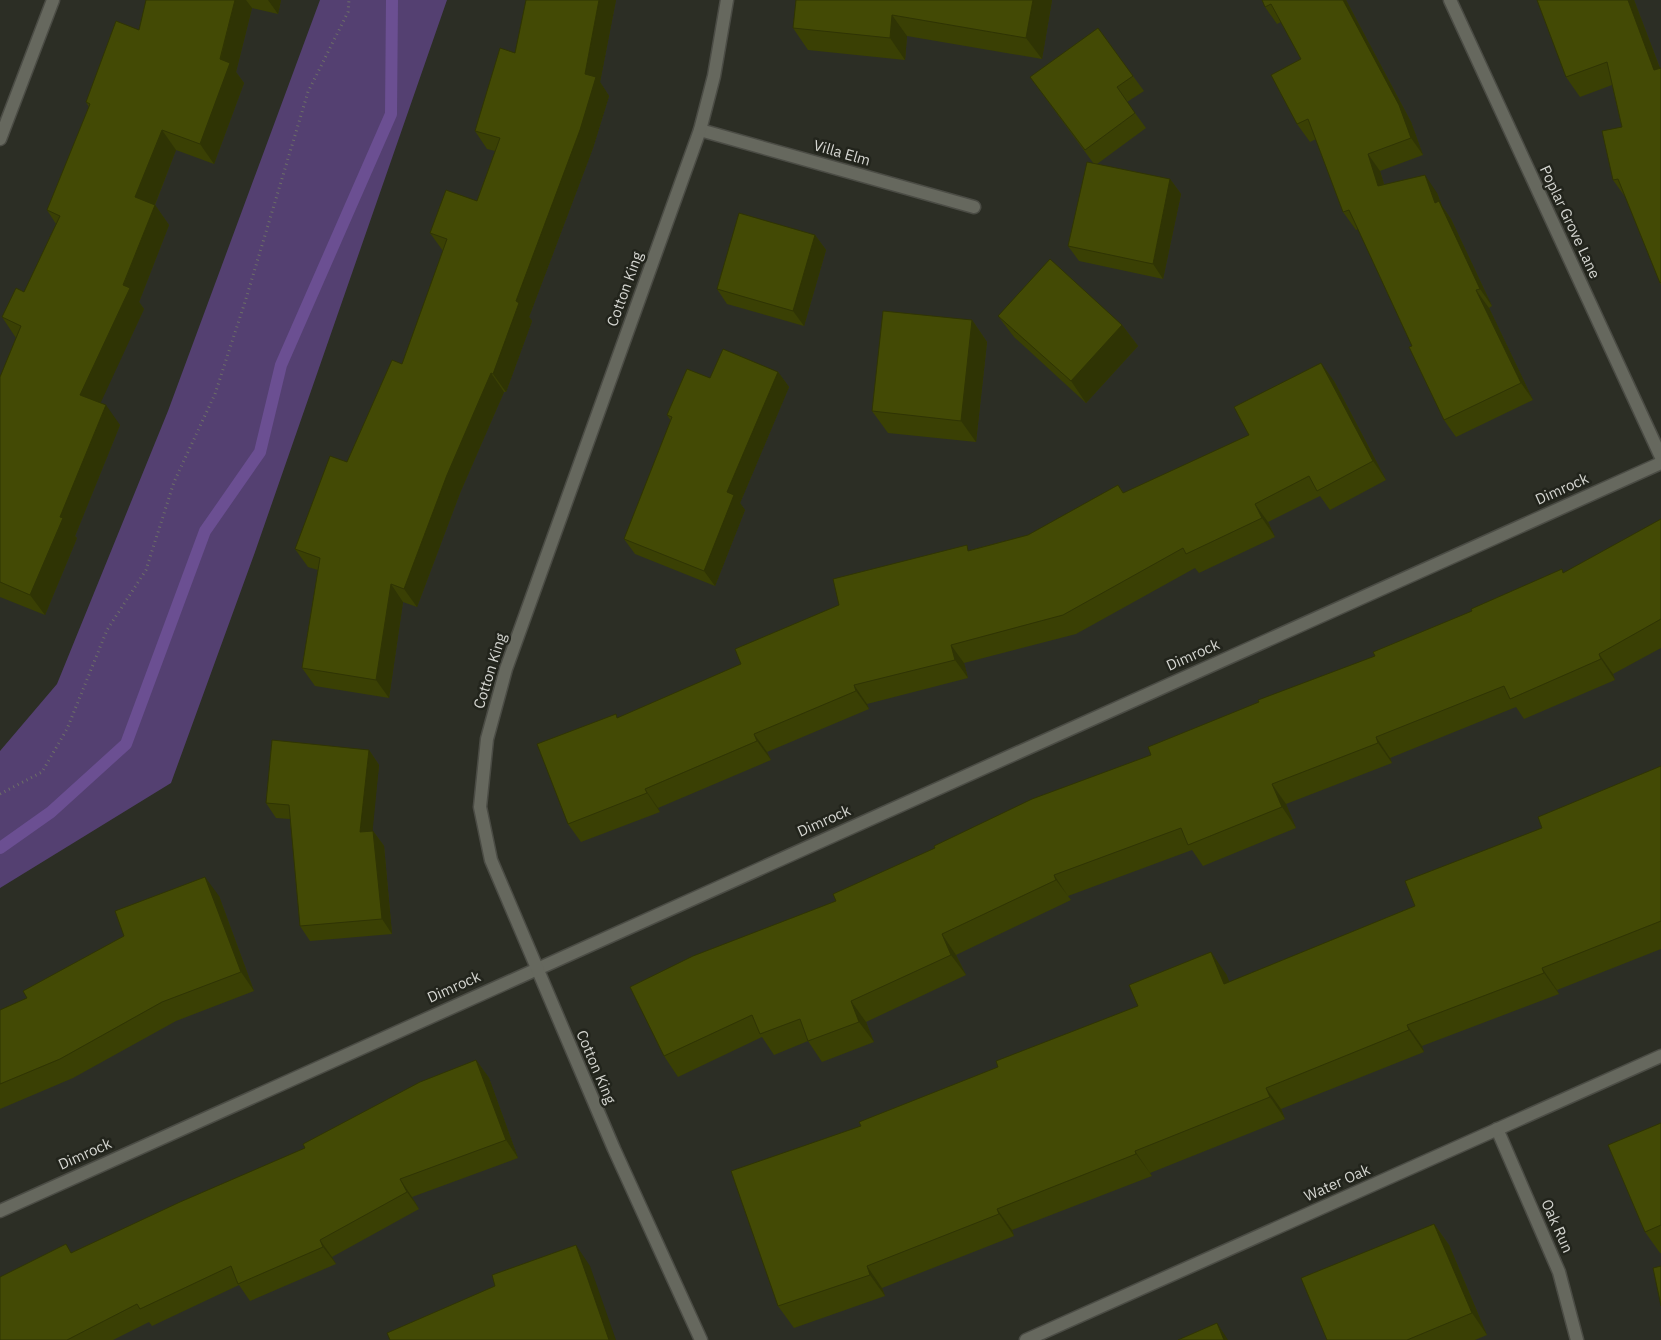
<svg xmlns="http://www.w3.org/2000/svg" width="1661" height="1340" font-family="'IBM Plex Sans',sans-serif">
  <rect width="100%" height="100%" fill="#2c2e25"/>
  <!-- green -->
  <path fill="#544071" d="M 320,0 L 447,0 L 255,552 L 171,783 L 0,888 L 0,751 L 57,684 L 168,411 Z"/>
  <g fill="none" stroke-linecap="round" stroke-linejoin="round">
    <!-- stream -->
    <path stroke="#6b4f92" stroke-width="12" d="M 0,848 L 51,812 L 126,744 L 205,531 L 260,452 L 281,365 L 391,114 L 392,0"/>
    <!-- minor casing -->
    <g stroke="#4b4c45" stroke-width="15">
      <g id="minor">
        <path d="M 1450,0 L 1661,457"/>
        <path d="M 700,130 L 974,207"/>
        <path d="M 0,139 L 53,0"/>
        <path d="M 1497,1129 L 1559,1272 L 1577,1340"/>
        <path d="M 0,1211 L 1661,463"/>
        <path d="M 701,1340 L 614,1149 L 491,860 L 480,807 L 487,739 L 506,669 L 700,130 L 714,76 L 727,0"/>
        <path d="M 1026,1340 L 1661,1056"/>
      </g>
    </g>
    <!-- path -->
    <path stroke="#6c6e67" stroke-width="3" stroke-dasharray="1 4" stroke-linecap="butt" d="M 0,794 L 42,772 L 67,729 L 107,630 L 146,570 L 174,482 L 215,394 L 245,302 L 308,92 L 348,12 L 349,0"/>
    <!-- minor -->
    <use href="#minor" stroke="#66685e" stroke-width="12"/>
  </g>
  <!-- wall -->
  <g fill="#3a4004">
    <path d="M 146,0 L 281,0 L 278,14 L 252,8 L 236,72 L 244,83 L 214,164 L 176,150 L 155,205 L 169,225 L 139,302 L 144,309 L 100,403 L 120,425 L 75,536 L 77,538 L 45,615 L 0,597 L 0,377 L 16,338 L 2,317 L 24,292 L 56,224 L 47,210 L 89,107 L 86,102 L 139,30 Z"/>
    <path d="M 526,0 L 616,0 L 600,82 L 609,96 L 593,148 L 529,317 L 532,321 L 506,392 L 504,392 L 460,493 L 417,607 L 403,602 L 389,698 L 315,686 L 302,668 L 318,570 L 308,567 L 295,549 L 347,462 L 402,364 L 443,251 L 430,233 L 477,201 L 495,151 L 487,149 L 475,131 L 515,53 Z"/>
    <path d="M 796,0 L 1052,0 L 1042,59 L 907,36 L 905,60 L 808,50 L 793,28 Z"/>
    <path d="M 1262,0 L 1346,0 L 1411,122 L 1423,155 L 1380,171 L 1384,184 L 1437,193 L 1442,206 L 1451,219 L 1492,306 L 1489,308 L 1533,400 L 1456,437 L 1444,420 L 1412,346 L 1358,229 L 1356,230 L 1343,212 L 1316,139 L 1310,142 L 1297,124 L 1301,59 L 1281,22 L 1277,24 L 1265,7 Z"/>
    <path d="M 1634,0 L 1660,68 L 1661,68 L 1661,285 L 1626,198 L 1613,180 L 1622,127 L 1612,85 L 1580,97 L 1566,77 Z"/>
    <path d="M 1133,76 L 1144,91 L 1127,102 L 1146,128 L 1097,164 L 1170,179 L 1181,194 L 1163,279 L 1079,261 L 1068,246 L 1094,164 L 1030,77 Z"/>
    <path d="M 815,235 L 826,250 L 804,326 L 727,304 L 717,289 Z"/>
    <path d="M 998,316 L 1122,325 L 1138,346 L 1086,403 L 1014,337 Z"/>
    <path d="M 972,320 L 987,342 L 976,442 L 888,433 L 872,411 Z"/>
    <path d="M 778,372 L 789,387 L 740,503 L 745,510 L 715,586 L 635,554 L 624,539 L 671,421 L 667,415 L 710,378 Z"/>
    <path d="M 1334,381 L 1386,480 L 1330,510 L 1320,496 L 1268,522 L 1275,537 L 1199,573 L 1195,568 L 1076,634 L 964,663 L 968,678 L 867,704 L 869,709 L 767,752 L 771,760 L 658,808 L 660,812 L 581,842 L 568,824 L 618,718 L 741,664 L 970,550 L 1028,535 L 1118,485 L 1124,493 L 1249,435 Z"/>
    <path d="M 1661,519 L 1661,648 L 1613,674 L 1615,680 L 1524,719 L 1516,707 L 1390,758 L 1392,763 L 1286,804 L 1296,828 L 1203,866 L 1192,850 L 1068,896 L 1071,900 L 956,955 L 966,975 L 866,1022 L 874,1042 L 822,1062 L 808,1041 L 774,1055 L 762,1037 L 678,1077 L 664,1056 L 836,901 L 1151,755 L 1375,656 L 1564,573 Z"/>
    <path d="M 369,750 L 379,765 L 372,831 L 373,831 L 384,846 L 392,934 L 310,941 L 300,926 L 290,819 L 276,818 L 266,803 Z"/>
    <path d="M 1661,766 L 1661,949 L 1557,990 L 1559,994 L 1422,1046 L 1424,1052 L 1281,1109 L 1285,1119 L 1150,1173 L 1152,1176 L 1012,1230 L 1014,1236 L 882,1288 L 885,1296 L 794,1328 L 778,1306 L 861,1126 L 998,1067 L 1226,974 L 1229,982 L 1415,906 L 1542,828 Z"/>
    <path d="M 219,896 L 254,991 L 176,1021 L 73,1078 L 0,1109 L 0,1010 L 27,998 Z"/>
    <path d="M 476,1060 L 489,1078 L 518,1158 L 412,1197 L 419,1209 L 332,1257 L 336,1264 L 250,1301 L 239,1285 L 152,1326 L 149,1322 L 113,1340 L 0,1340 L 72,1252 L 305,1148 Z"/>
    <path d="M 1661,1123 L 1661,1253 L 1660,1253 L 1645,1232 Z"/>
    <path d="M 1434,1224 L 1449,1245 L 1487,1335 L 1475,1340 L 1327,1340 Z"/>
  </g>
  <!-- shaded-wall -->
  <g fill="#2f3404">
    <path d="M 235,0 L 246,0 L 252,8 L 236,72 L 244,83 L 214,164 L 200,144 Z"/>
    <path d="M 268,0 L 281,0 L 278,14 Z"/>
    <path d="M 599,0 L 616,0 L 600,82 L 609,96 L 593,148 L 529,317 L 532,321 L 506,392 L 493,374 L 585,74 Z"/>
    <path d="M 1033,0 L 1052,0 L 1042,59 L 1026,38 Z"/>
    <path d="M 1343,0 L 1346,0 L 1411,122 L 1423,155 L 1411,138 Z"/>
    <path d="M 1628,0 L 1634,0 L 1661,71 L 1654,70 Z"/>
    <path d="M 892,15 L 907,36 L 905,60 L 890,38 Z"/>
    <path d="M 162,130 L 176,150 L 150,217 L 135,197 Z"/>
    <path d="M 1368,154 L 1380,171 L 1390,204 L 1378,186 Z"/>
    <path d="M 1425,175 L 1437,193 L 1442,206 L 1451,219 L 1492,306 L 1480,289 L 1435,203 Z"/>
    <path d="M 1170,179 L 1181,194 L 1163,279 L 1153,264 Z"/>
    <path d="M 155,205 L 169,225 L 139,302 L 144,309 L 95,415 L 80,395 Z"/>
    <path d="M 815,235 L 826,250 L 804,326 L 793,311 Z"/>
    <path d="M 1476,290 L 1489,308 L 1533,400 L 1521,383 Z"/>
    <path d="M 972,320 L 987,342 L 976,442 L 961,421 Z"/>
    <path d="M 1122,325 L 1138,346 L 1086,403 L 1071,381 Z"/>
    <path d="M 1321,363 L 1334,381 L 1386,480 L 1373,461 Z"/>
    <path d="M 778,372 L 789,387 L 740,503 L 745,510 L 715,586 L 704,571 L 727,492 Z"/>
    <path d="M 491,373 L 504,392 L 460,493 L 417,607 L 404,589 L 447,475 Z"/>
    <path d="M 106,405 L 120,425 L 75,536 L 77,538 L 45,615 L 30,595 L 60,517 Z"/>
    <path d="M 1255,504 L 1268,522 L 1275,537 L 1262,518 Z"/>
    <path d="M 391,584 L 403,602 L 389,698 L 376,680 Z"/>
    <path d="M 951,645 L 964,663 L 968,678 L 955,660 Z"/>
    <path d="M 1599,654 L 1613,674 L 1615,680 L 1601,659 Z"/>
    <path d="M 854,685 L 867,704 L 869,709 L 856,691 Z"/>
    <path d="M 754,734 L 767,752 L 771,760 L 757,741 Z"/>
    <path d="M 1376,737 L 1390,758 L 1392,763 L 1378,743 Z"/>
    <path d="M 369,750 L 379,765 L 371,847 L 360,832 Z"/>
    <path d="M 1272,784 L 1286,804 L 1296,828 L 1282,807 Z"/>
    <path d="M 645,789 L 658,808 L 660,812 L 647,793 Z"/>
    <path d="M 373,831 L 384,846 L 392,934 L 382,919 Z"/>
    <path d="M 1054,875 L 1068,896 L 1071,900 L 1056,880 Z"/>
    <path d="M 205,877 L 219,896 L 254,991 L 241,972 Z"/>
    <path d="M 942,934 L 956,955 L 966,975 L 951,955 Z"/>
    <path d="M 1211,952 L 1226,974 L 1239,1005 L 1224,984 Z"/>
    <path d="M 1542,968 L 1557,990 L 1559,994 L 1544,973 Z"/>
    <path d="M 851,1001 L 866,1022 L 874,1042 L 859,1022 Z"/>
    <path d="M 1407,1025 L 1422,1046 L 1424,1052 L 1409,1030 Z"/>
    <path d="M 476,1060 L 489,1078 L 518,1158 L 506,1140 Z"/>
    <path d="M 1266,1088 L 1281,1109 L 1285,1119 L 1270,1097 Z"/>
    <path d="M 1135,1151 L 1150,1173 L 1152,1176 L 1136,1154 Z"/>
    <path d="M 400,1179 L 412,1197 L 419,1209 L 407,1192 Z"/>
    <path d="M 997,1209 L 1012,1230 L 1014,1236 L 999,1214 Z"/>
    <path d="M 1434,1224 L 1449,1245 L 1487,1335 L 1472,1313 Z"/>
    <path d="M 320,1240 L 332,1257 L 336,1264 L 323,1247 Z"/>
    <path d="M 576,1245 L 590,1266 L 616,1340 L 609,1340 Z"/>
    <path d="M 867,1266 L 882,1288 L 885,1296 L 870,1275 Z"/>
    <path d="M 1217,1323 L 1228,1340 L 1224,1340 Z"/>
  </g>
  <!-- building -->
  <g fill="#434a05" stroke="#2f3404">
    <path d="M 146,0 L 235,0 L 220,59 L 230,63 L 200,144 L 162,130 L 135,197 L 155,205 L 123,285 L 130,288 L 80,395 L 106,405 L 60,517 L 63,518 L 30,595 L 0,582 L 0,377 L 21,326 L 2,317 L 16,288 L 24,292 L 60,216 L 47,210 L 90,104 L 86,102 L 116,21 L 139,30 Z"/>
    <path d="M 526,0 L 599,0 L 585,74 L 596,77 L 580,130 L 516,301 L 519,303 L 493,374 L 491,373 L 447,475 L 404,589 L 391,584 L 376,680 L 302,668 L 320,558 L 295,549 L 330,456 L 347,462 L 392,360 L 402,364 L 447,239 L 430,233 L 446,190 L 477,201 L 500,138 L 475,131 L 500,48 L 515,53 Z"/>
    <path d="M 796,0 L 1033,0 L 1026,38 L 892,15 L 890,38 L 793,28 Z"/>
    <path d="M 1262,0 L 1343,0 L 1399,105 L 1411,138 L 1368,154 L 1378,186 L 1425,175 L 1435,203 L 1439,201 L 1480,289 L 1476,290 L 1521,383 L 1444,420 L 1409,347 L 1412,346 L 1349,210 L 1343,212 L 1308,119 L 1297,124 L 1271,75 L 1301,59 L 1271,4 L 1265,7 Z"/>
    <path d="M 1537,0 L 1628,0 L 1654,70 L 1661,68 L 1661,282 L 1660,283 L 1618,179 L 1613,180 L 1602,131 L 1622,127 L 1607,62 L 1566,77 Z"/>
    <path d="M 1098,28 L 1133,76 L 1117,87 L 1135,113 L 1085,150 L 1030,77 Z"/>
    <path d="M 1087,162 L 1170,179 L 1153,264 L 1068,246 Z"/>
    <path d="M 739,213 L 815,235 L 793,311 L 717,289 Z"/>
    <path d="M 1050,259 L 1122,325 L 1071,381 L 998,316 Z"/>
    <path d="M 883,311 L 972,320 L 961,421 L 872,411 Z"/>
    <path d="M 723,349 L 778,372 L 727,492 L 734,495 L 704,571 L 624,539 L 672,417 L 667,415 L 687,369 L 710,378 Z"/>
    <path d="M 1321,363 L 1373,461 L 1317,491 L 1309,476 L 1255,504 L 1262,518 L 1186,554 L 1183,548 L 1063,615 L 951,645 L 955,660 L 854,685 L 856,691 L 754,734 L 757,741 L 645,789 L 647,793 L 568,824 L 537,744 L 616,714 L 617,718 L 741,664 L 735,649 L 839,605 L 833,579 L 967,545 L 968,551 L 1028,535 L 1118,485 L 1123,493 L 1249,435 L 1234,407 Z"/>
    <path d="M 1661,519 L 1661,619 L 1599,654 L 1601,659 L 1510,699 L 1504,686 L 1376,737 L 1378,743 L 1272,784 L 1282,807 L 1188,845 L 1181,828 L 1054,875 L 1056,880 L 942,934 L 951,955 L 851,1001 L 859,1022 L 808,1041 L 800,1019 L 760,1034 L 752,1015 L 664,1056 L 630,987 L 693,956 L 836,901 L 833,894 L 935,848 L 934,846 L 1032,799 L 1151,755 L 1148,747 L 1259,702 L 1258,700 L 1375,656 L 1373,652 L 1472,611 L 1471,609 L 1562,569 L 1563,573 Z"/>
    <path d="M 272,740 L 369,750 L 360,832 L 373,831 L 382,919 L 300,926 L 289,805 L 266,803 Z"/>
    <path d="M 1661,766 L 1661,921 L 1542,968 L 1544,973 L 1407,1025 L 1409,1030 L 1266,1088 L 1270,1097 L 1135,1151 L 1136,1154 L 997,1209 L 999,1214 L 867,1266 L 870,1275 L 778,1306 L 731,1171 L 861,1126 L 859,1122 L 998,1067 L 996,1061 L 1138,1006 L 1129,985 L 1211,952 L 1224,984 L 1415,906 L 1405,881 L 1542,828 L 1538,817 Z"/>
    <path d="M 205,877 L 241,972 L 162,1002 L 60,1059 L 0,1084 L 0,1010 L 27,998 L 23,991 L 124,936 L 115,911 Z"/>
    <path d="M 476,1060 L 506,1140 L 400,1179 L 407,1192 L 320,1240 L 323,1247 L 238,1284 L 231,1266 L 140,1309 L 137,1304 L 67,1340 L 0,1340 L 0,1277 L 66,1244 L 71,1253 L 180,1202 L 305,1148 L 303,1144 L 420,1082 Z"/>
    <path d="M 1661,1123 L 1661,1225 L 1645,1232 L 1608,1145 Z"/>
    <path d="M 1434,1224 L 1472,1313 L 1407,1340 L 1327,1340 L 1301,1278 Z"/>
    <path d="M 576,1245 L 609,1340 L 390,1340 L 387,1333 L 495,1286 L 492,1275 Z"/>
    <path d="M 1661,1266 L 1661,1306 L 1653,1268 Z"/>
    <path d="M 1217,1323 L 1224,1340 L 1178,1340 Z"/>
  </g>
  <g text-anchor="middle" stroke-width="5" stroke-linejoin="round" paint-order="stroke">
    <!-- street labels -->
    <g font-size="15" fill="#d5d6d1" stroke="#22241c">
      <text transform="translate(842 153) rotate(16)" y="5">Villa Elm</text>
      <text transform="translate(1570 222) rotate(65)" y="5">Poplar Grove Lane</text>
      <text transform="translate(625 289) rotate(-70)" y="5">Cotton King</text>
      <text transform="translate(1562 489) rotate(-24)" y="5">Dimrock</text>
      <text transform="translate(1193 655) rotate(-24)" y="5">Dimrock</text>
      <text transform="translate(490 671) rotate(-73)" y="5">Cotton King</text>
      <text transform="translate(824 821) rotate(-24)" y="5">Dimrock</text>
      <text transform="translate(454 987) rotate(-24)" y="5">Dimrock</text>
      <text transform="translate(596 1067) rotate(67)" y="5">Cotton King</text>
      <text transform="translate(85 1154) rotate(-24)" y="5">Dimrock</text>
      <text transform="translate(1337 1183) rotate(-24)" y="5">Water Oak</text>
      <text transform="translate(1557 1226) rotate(66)" y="5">Oak Run</text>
    </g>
  </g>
</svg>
